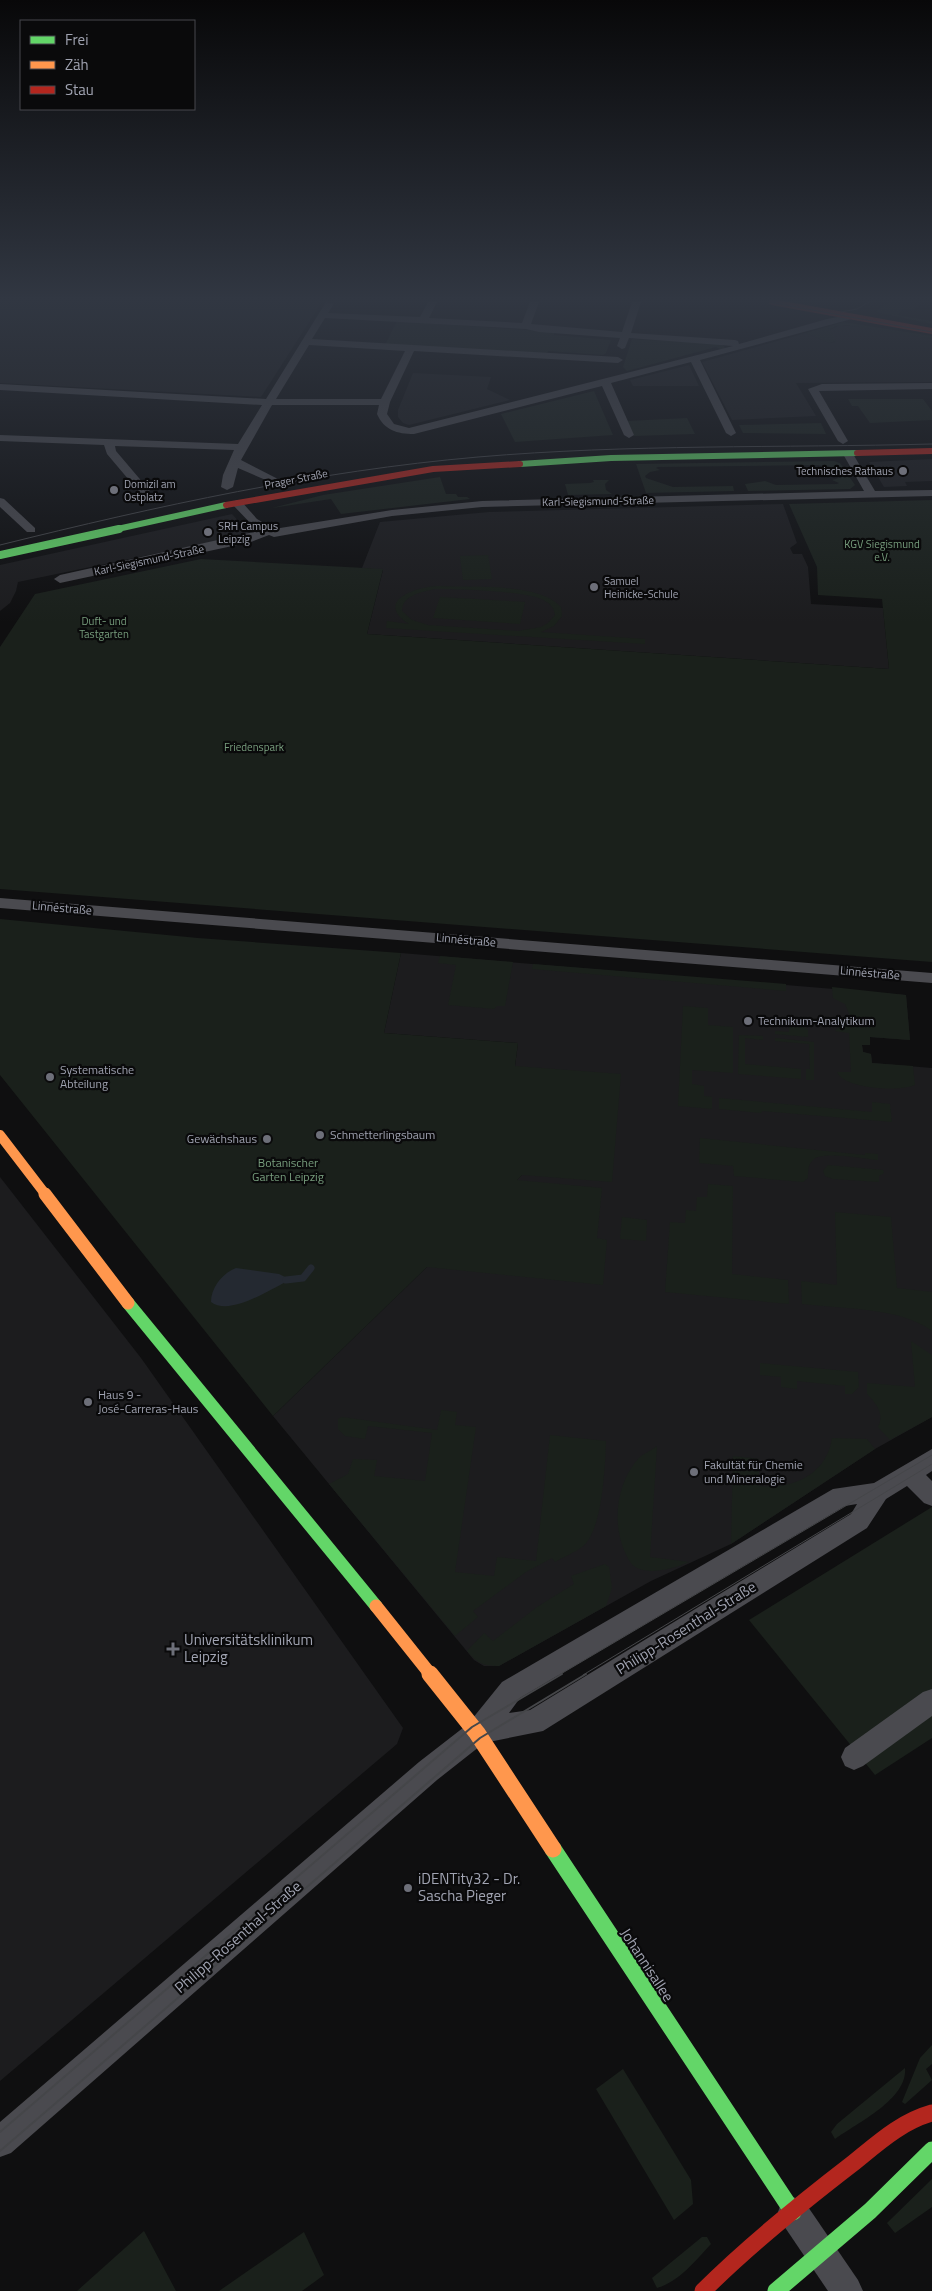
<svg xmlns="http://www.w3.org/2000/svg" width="932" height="2291" font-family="'Titillium Web',sans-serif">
  <rect width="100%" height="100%" fill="#0f0f10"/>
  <!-- built -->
  <g fill="#1c1c1e">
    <path d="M 0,302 L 322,302 L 261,397 L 0,383 Z"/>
    <path d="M 840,325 L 879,329 L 932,339 L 932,382 L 796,383 L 816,416 L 732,420 L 702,362 L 806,333 L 829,343 L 835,342 L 830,330 Z"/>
    <path d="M 689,365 L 699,386 L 633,386 L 630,380 Z"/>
    <path d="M 413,373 L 491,377 L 487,389 L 510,400 L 409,425 L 403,423 L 398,417 L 398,410 Z"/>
    <path d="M 932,459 L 932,481 L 905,482 L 907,486 L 884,487 L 869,462 Z"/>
    <path d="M 783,504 L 797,543 L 790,548 L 793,554 L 802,554 L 808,567 L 811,604 L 883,608 L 889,669 L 367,634 L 383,570 L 362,568 L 380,522 L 489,512 Z"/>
    <path d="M 232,514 L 250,534 L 18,582 L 16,591 L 10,603 L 0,611 L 0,565 Z"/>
    <path d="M 401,953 L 906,995 L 910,1040 L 870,1037 L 870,1045 L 862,1045 L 863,1052 L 871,1054 L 872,1063 L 932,1068 L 932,1417 L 875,1449 L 731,1544 L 651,1581 L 499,1666 L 484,1666 L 474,1660 L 273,1416 L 553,1145 L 515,1066 L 518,1043 L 384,1033 Z"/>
    <path d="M 0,1177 L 141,1358 L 403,1728 L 397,1744 L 0,2081 Z"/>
  </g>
  <!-- green -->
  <g fill="#1a201b" fill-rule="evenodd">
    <path d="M 888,302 L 922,302 L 912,310 L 903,309 L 897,315 L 932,321 L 932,324 L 876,312 Z"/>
    <path d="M 397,321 L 554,332 L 554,335 L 611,340 L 606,353 L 603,355 L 548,351 L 547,354 L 385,345 Z"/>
    <path d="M 843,322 L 932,336 L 932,339 L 846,325 L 836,326 L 830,329 L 836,341 L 829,343 L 806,333 Z"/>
    <path d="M 632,339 L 721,344 L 726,348 L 722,350 L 716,347 L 627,371 L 623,367 Z"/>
    <path d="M 594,391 L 613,435 L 515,442 L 501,414 Z"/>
    <path d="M 848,399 L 923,399 L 932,411 L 932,420 L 870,423 L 858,406 L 852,406 Z"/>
    <path d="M 687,418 L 695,434 L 634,436 L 627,421 Z"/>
    <path d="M 821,423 L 826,434 L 743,433 L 739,425 Z"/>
    <path d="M 834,461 L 840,463 L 855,485 L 850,489 L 748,491 L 745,484 L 765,481 L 776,485 L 837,484 L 839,483 L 832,480 L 845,476 L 840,470 L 818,465 L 658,467 L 656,468 L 660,470 L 650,472 L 645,476 L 646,478 L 673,487 L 733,486 L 734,491 L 646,493 L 636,464 Z"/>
    <path d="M 440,477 L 446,494 L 456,494 L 458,497 L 467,497 L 470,499 L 341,514 L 331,499 L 272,508 L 323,495 Z"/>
    <path d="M 593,480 L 609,480 L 605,484 L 606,490 L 612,494 L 568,495 L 565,484 L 590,483 L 594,482 Z"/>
    <path d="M 932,500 L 932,962 L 0,889 L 0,647 L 35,594 L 201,559 L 383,569 L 367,634 L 889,669 L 882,599 L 818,595 L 817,567 L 789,504 Z"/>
    <path d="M 488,555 L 492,579 L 463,580 L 460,556 Z"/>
    <path d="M 440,586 C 472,588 539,582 561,607 L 562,616 L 554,626 L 541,632 L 645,639 L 645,644 L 386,628 L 387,621 L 409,624 C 373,601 417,586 440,586 ZM 435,589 C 458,589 522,591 541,599 C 549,602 554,607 555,615 L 548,623 L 541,627 L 518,631 L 428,625 L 412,620 L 402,611 C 402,595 422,592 435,589 Z"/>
    <path d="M 440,597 L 525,602 L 520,624 L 433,618 Z"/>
    <path d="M 0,919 L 198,938 L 401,953 L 384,1033 L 518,1043 L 515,1066 L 621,1074 L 612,1182 L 522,1175 L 517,1180 L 602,1188 L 597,1238 L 607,1240 L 603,1285 L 427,1267 L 273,1416 L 0,1075 Z"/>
    <path d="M 440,956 L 513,962 L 505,1006 L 497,1006 L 494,1009 L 448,1005 L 456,965 L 438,963 Z"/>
    <path d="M 533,964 L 786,984 L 786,991 L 532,969 Z"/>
    <path d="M 832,987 L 906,995 L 910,1040 L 870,1037 L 870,1045 L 862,1045 L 863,1052 L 871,1054 L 872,1063 L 913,1066 L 915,1085 C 899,1092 844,1089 837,1072 L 851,1072 L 849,1033 L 835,1031 L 850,1016 L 845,1004 L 833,998 Z"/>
    <path d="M 683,1006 L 708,1008 L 708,1025 L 733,1027 L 733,1073 L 692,1070 L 692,1084 L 704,1086 L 704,1096 L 712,1097 L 712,1109 L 678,1106 Z"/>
    <path d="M 789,1018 L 795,1018 L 808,1030 L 808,1037 L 775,1034 L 775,1031 L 789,1032 Z"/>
    <path d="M 739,1035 L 763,1036 L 763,1040 L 745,1038 L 745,1064 L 801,1069 L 801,1079 L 738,1074 Z"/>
    <path d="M 775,1038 L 814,1042 L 814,1080 L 806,1080 L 806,1069 L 810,1069 L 809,1044 L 775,1041 Z"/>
    <path d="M 719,1098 L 872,1112 L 872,1102 L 890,1104 L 892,1122 L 762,1111 L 761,1113 L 719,1109 Z"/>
    <path d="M 700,1138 L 865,1155 L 865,1153 L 878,1154 L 878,1160 C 864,1159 825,1151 814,1159 C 808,1164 808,1171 808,1178 L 803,1182 L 734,1176 L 733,1166 L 699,1163 Z"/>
    <path d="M 828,1165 L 883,1170 L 884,1173 L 879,1176 L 879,1182 L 833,1179 L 825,1176 L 823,1171 Z"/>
    <path d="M 708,1184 L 733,1186 L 732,1274 L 788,1280 L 789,1304 L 665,1292 L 670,1222 L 685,1223 L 686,1210 L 696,1211 L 697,1197 L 707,1197 Z"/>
    <path d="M 835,1212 L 891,1217 L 897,1288 L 932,1292 L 932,1331 C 900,1307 842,1309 802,1304 L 801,1281 L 837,1285 Z"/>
    <path d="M 622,1217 L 647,1220 L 646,1241 L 620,1239 Z"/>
    <path d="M 911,1341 L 932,1355 L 932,1417 L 890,1440 L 878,1427 C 885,1414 876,1403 867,1394 L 867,1383 L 915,1387 Z"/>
    <path d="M 760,1363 L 858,1372 L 859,1387 L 852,1394 L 845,1394 L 845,1386 L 797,1381 L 797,1389 L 781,1387 L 781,1377 L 760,1375 Z"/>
    <path d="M 441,1410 L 457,1412 L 455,1425 L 476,1427 L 455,1572 L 494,1576 L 497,1557 L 536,1561 L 550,1435 L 606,1441 C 605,1466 603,1531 582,1547 C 574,1553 563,1557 555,1562 L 552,1558 L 526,1572 L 473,1611 L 478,1617 L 455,1636 L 329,1484 L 348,1474 L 353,1459 L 377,1460 L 374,1476 L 425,1481 L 432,1433 L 368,1426 L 365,1439 L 345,1436 L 338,1429 L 338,1419 L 342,1417 L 437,1430 Z"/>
    <path d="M 832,1438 L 867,1439 L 875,1449 L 731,1544 L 733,1456 L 759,1459 L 759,1486 C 793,1490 827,1474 832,1438 Z"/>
    <path d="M 657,1446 L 650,1557 L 689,1562 C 675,1568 652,1575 637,1568 C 630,1565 627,1556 624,1550 C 612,1521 617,1483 638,1459 C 642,1454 651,1451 657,1446 Z"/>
    <path d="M 932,1507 L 932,1738 L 875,1775 L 749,1620 Z"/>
    <path d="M 605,1564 L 609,1567 L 612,1588 L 606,1606 L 499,1666 C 483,1666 477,1663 467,1651 L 484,1633 L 493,1641 L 537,1607 L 574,1584 L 571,1576 Z"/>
    <path d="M 932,2045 L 932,2064 L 926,2069 L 932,2080 L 905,2104 L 902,2102 L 920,2058 Z"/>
    <path d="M 905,2068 C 908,2099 857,2123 835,2139 L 831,2132 L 837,2124 Z"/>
    <path d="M 623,2069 L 691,2180 L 693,2204 L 674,2220 L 596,2089 Z"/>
    <path d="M 932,2179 L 932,2207 L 895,2233 L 887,2223 Z"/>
    <path d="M 144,2231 L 176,2291 L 77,2291 Z"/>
    <path d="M 304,2232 L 324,2275 L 302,2291 L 219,2291 Z"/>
    <path d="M 702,2237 L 707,2237 L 711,2244 C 696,2260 679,2282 657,2288 L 652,2278 Z"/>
  </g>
  <!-- water -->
  <path fill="#242931" d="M 236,1268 L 279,1274 L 285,1277 L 286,1282 C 267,1291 230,1316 211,1302 C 211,1287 223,1273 236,1268 Z"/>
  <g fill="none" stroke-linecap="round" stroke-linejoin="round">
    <!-- stream -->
    <path stroke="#242931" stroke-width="7" d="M 286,1280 L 303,1278 L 311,1268"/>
    <!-- street -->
    <g fill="#4a4a4f" fill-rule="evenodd">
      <path d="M 326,302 L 334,304 L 328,313 L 420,317 L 428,302 L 437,302 L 429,318 L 522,323 L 530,302 L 539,302 L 531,324 L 622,332 L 632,302 L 641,302 L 631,333 L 735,340 L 738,341 L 739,344 L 827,319 L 854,314 L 859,317 L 700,360 L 736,433 L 731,436 L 726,433 L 691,362 L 611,383 L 634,435 L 629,438 L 624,435 L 602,386 L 414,434 C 397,434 384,430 377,414 L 379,405 L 272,405 L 241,460 L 278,479 L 272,482 L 268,481 L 238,468 L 233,487 L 227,490 L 221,487 L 223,475 L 234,450 L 115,446 L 116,451 L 150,491 L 144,494 L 140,493 L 107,454 L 104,445 L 0,441 L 0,435 L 238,444 L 262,405 L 0,390 L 0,384 L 266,399 ZM 325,318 L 526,329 L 539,332 L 620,338 L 617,346 L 622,349 L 625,348 L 629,338 L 733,346 L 409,428 L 394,424 L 387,414 L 390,402 L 414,351 L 618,363 L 623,360 L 618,357 L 312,339 ZM 309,345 L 405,351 L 381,399 L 276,399 Z"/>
      <path d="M 932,383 L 932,389 L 819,391 L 848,441 L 843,444 L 838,441 L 808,389 L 822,384 Z"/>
      <path d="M 848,451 L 853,454 L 875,491 L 932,490 L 932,496 L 482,507 L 392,516 L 274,537 L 269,535 L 251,542 L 60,583 L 54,579 L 60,575 L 258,531 L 231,503 L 237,500 L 241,501 L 257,519 L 274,529 L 392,510 L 482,501 L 864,491 L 843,454 Z"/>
      <path d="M 0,498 L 4,499 L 35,528 L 35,532 L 27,532 L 0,507 Z"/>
      <path d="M 0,898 L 932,973 L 932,983 L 0,908 Z"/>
      <path d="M 932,1449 L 932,1471 L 926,1475 L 932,1481 L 932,1506 L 924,1503 L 907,1486 L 886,1499 L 867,1528 L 543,1731 L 484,1743 L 437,1780 L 11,2153 L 0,2157 L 0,2122 L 419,1762 L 468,1724 L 502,1682 L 833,1489 L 874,1483 ZM 857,1504 L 851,1514 L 530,1710 L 509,1713 L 520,1698 L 845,1506 Z"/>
      <path d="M 932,1689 L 932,1716 L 863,1766 L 854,1770 L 845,1766 L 841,1757 L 845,1748 L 923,1692 Z"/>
      <path d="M 793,2197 L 804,2201 L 858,2280 L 863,2291 L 828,2291 L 782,2223 L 778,2212 L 782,2201 Z"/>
    </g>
    <!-- fast-far3 -->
    <g stroke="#63d668" stroke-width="6">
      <path d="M 520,464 L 611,458 L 857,453"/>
      <path d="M 113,530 L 226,505"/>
    </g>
    <!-- fast-far2 -->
    <path stroke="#63d668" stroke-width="8" d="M 0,555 L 119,529"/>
    <!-- fast-far1 -->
    <path stroke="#63d668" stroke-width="13" d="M 128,1303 L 376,1606"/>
    <!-- fast -->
    <g stroke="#63d668" stroke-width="17">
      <path d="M 553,1849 L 793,2212"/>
      <path d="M 776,2291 L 870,2211 L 932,2150"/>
    </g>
    <!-- slow-far2 -->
    <path stroke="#ff974d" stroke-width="10" d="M 0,1135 L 46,1195"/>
    <!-- slow-far1 -->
    <g stroke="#ff974d" stroke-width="13">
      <path d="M 45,1194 L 128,1303"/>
      <path d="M 376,1606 L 431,1675"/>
    </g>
    <!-- slow -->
    <path stroke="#ff974d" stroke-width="17" d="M 430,1674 L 477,1733 L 553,1849"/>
    <!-- jam-far1 -->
    <g stroke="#b3261e" stroke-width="6">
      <path d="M 772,302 L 932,331"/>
      <path d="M 857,453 L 932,451"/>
      <path d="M 226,505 L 433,469 L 520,464"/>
    </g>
    <!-- jam -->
    <path stroke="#b3261e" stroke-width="17" d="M 703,2291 C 749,2245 800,2204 852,2164 C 877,2144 900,2122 932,2113"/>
    <!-- tram-far1 -->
    <g stroke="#454649" stroke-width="1">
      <path d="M 769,302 L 932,332"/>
      <path d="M 841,312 L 857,309 L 869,302"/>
      <path d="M 0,545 C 157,506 317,471 478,457 C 629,444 781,448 932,444"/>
      <path d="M 559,1675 L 932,1455"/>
      <path d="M 583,1675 L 932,1464"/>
    </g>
    <!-- tram -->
    <g stroke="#454649" stroke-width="2">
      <path d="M 0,2132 L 472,1727 L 562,1674"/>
      <path d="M 0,2151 L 480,1738 L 586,1674"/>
    </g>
  </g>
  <!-- sky -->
  <linearGradient id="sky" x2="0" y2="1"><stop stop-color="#080809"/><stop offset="0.48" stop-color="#313742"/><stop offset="1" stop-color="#313742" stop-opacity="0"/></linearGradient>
  <rect width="932" height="623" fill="url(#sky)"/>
  <!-- markers -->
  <g fill="#6d6f79" stroke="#0a0a0b" stroke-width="2">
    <circle cx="903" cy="471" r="5"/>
    <circle cx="114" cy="490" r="5"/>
    <circle cx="208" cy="532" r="5"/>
    <circle cx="594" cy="587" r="5"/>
    <circle cx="748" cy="1021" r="5"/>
    <circle cx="50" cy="1077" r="5"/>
    <circle cx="320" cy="1135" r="5"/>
    <circle cx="267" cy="1139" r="5"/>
    <circle cx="88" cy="1402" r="5"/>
    <circle cx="694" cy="1472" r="5"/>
    <path d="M170.5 1641.5h5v5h5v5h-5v5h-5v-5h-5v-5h5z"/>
    <circle cx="408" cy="1888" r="5"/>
  </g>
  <g text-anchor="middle" stroke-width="4.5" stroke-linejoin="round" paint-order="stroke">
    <!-- far-poi labels -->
    <g font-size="11" fill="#a0a3b1" stroke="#0a0a0b" text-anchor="start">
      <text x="893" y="475" text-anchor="end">Technisches Rathaus</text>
      <text x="124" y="488">Domizil am<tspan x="124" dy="13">Ostplatz</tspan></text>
      <text x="218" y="530">SRH Campus<tspan x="218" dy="13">Leipzig</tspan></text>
      <text x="604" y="585">Samuel<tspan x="604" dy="13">Heinicke-Schule</tspan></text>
    </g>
    <!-- far-street labels -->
    <g font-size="11" fill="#a0a3b1" stroke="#0a0a0b">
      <text transform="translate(296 479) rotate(-11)" y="4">Prager Straße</text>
      <text transform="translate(598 501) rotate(-1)" y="4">Karl-Siegismund-Straße</text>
      <text transform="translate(149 560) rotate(-12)" y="4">Karl-Siegismund-Straße</text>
    </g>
    <!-- far-park labels -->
    <g font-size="11" fill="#779d7d" stroke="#0a0a0b">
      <text x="882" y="548">KGV Siegismund<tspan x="882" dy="13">e.V.</tspan></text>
      <text x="104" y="625">Duft- und<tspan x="104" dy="13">Tastgarten</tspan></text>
      <text x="254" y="751">Friedenspark</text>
    </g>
    <!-- street labels -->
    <g font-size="12" fill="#a0a3b1" stroke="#0a0a0b">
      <text transform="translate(62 908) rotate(5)" y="4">Linnéstraße</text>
      <text transform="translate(466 940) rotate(5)" y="4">Linnéstraße</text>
      <text transform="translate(870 973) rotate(5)" y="4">Linnéstraße</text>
    </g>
    <!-- poi labels -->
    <g font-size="12" fill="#a0a3b1" stroke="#0a0a0b" text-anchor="start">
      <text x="758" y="1025">Technikum-Analytikum</text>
      <text x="60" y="1074">Systematische<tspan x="60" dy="14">Abteilung</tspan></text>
      <text x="330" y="1139">Schmetterlingsbaum</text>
      <text x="257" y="1143" text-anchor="end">Gewächshaus</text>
      <text x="98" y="1399">Haus 9 -<tspan x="98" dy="14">José-Carreras-Haus</tspan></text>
      <text x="704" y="1469">Fakultät für Chemie<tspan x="704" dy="14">und Mineralogie</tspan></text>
    </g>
    <!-- park labels -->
    <g font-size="12" fill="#779d7d" stroke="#0a0a0b">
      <text x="288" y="1167">Botanischer<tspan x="288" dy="14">Garten Leipzig</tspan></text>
    </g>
    <!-- near-street labels -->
    <g font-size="15" fill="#a0a3b1" stroke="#0a0a0b">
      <text transform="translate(686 1628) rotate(-32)" y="5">Philipp-Rosenthal-Straße</text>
      <text transform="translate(238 1937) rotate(-41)" y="5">Philipp-Rosenthal-Straße</text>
      <text transform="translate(647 1965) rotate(57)" y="5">Johannisallee</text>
    </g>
    <!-- near-poi labels -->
    <g font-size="15" fill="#a0a3b1" stroke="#0a0a0b" text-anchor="start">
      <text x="184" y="1645">Universitätsklinikum<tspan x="184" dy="17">Leipzig</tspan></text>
      <text x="418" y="1884">iDENTity32 - Dr.<tspan x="418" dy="17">Sascha Pieger</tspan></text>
    </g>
  </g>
  <!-- legend -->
  <rect x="20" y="20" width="175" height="90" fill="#0a0a0b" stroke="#46474d"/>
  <rect x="30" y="36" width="25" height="8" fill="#63d668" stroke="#46474d"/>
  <text x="65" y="45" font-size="15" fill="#a0a3b1">Frei</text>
  <rect x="30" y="61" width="25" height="8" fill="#ff974d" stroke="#46474d"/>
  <text x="65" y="70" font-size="15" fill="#a0a3b1">Zäh</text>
  <rect x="30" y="86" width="25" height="8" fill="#b3261e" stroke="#46474d"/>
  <text x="65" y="95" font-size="15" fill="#a0a3b1">Stau</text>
</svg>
